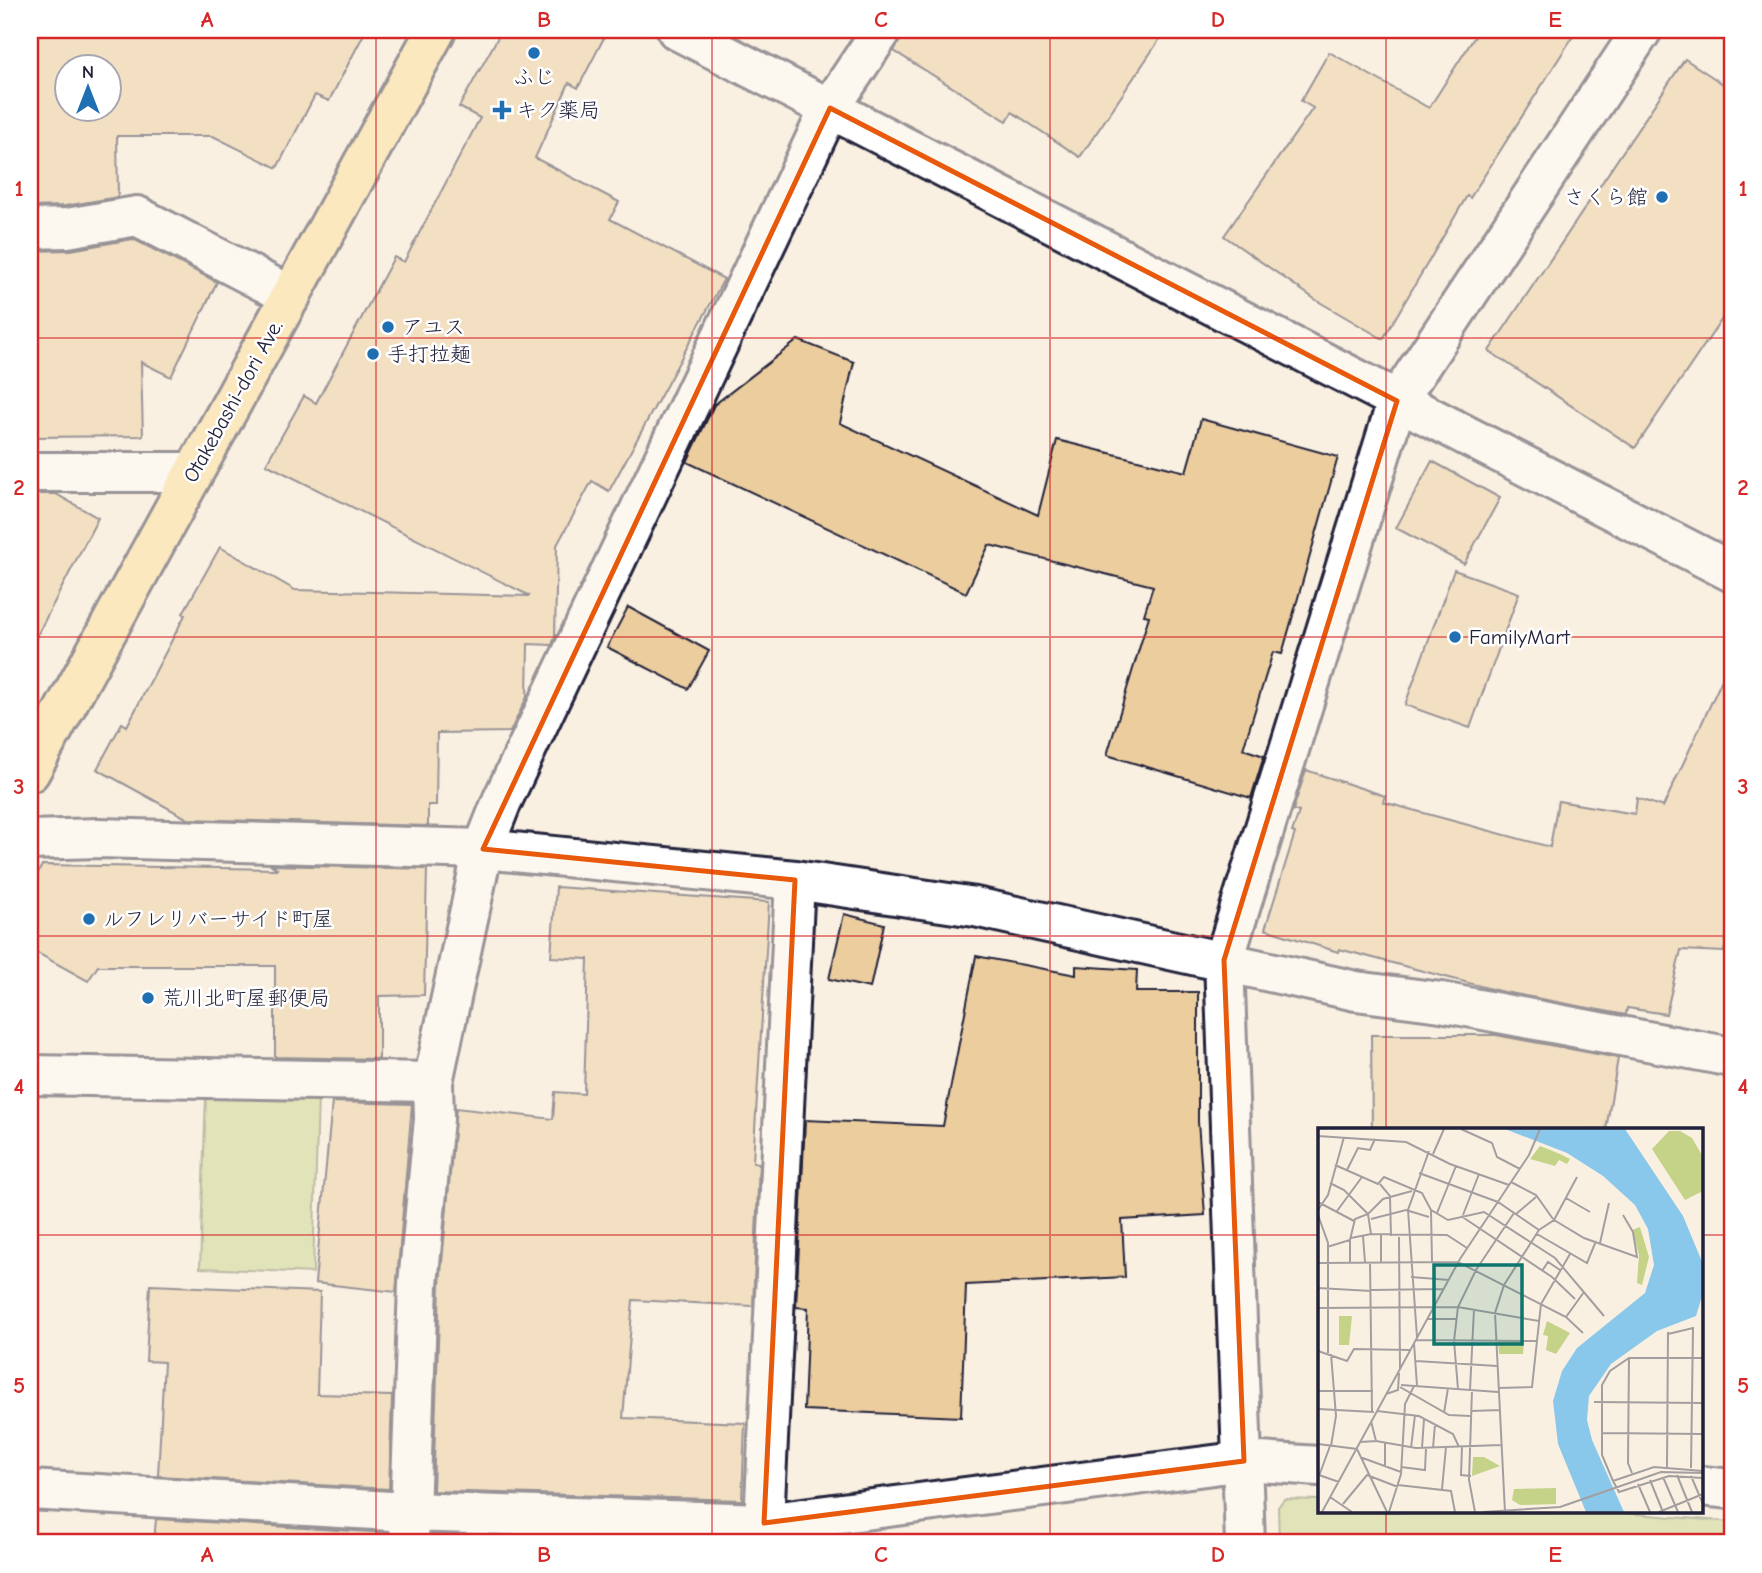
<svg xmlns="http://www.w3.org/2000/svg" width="1762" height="1573" font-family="'Comic Neue','Klee One',sans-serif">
  <rect width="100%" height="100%" fill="#f9f0e2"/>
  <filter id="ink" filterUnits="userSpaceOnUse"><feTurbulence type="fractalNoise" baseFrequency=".0143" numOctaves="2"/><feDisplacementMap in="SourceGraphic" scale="14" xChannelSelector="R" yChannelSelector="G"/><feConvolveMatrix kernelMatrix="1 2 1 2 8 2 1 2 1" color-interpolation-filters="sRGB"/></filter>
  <g filter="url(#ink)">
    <!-- green -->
    <g fill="#c4d387" stroke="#737a61" stroke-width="2">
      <path d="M 206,1093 L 318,1096 L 313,1273 L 200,1268 Z"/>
      <path d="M 1284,1499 L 1319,1500 L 1319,1512 L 1613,1512 L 1732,1522 L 1732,1543 L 1279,1543 L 1278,1507 Z"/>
    </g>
    <!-- building -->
    <g fill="#ebcd9e" stroke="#22223b" stroke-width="2" fill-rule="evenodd">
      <path d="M 30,30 L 366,30 L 329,101 L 315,95 L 277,168 L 213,136 L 117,136 L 118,197 L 65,206 L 30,207 ZM 66,66 L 108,66 L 108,108 L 66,108 Z"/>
      <path d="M 502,30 L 608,30 L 578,88 L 569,83 L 535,158 L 619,202 L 610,219 L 724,279 L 609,491 L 592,481 L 557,545 L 555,637 L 552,645 L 528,644 L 527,697 L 510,732 L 437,733 L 436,805 L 428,805 L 428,826 L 188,819 L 97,769 L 122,723 L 127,726 L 185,615 L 183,613 L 220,547 L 295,590 L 530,596 L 266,464 L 304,396 L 316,403 L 394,257 L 404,262 L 480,118 L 459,107 Z"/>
      <path d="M 904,30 L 1166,30 L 1080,157 L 1012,112 L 1007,121 L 894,51 Z"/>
      <path d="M 1479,30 L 1577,30 L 1470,198 L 1467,196 L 1383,339 L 1316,300 L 1224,236 L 1313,108 L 1301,101 L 1329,52 L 1429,108 Z"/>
      <path d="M 1685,59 L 1732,90 L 1732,304 L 1635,448 L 1489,351 Z"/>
      <path d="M 133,239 L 217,282 L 171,377 L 141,362 L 143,436 L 30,437 L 30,251 L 71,250 Z"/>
      <path d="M 798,340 L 854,362 L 840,423 L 1038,515 L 1057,440 L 1186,472 L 1201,419 L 1338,457 L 1282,654 L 1273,652 L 1243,749 L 1264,756 L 1251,798 L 1107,755 L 1149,616 L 1144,615 L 1153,586 L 989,545 L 966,593 L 687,462 L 714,405 Z"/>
      <path d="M 1432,461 L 1500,498 L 1464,564 L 1396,528 Z"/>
      <path d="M 30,494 L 56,494 L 98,518 L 30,649 Z"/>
      <path d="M 1454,570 L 1519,593 L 1470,728 L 1405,705 Z"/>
      <path d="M 628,607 L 709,651 L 688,689 L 607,647 Z"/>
      <path d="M 1732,658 L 1732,907 L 1724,952 L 1681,950 L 1666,1014 L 1627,1008 L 1626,1015 L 1499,991 L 1339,949 L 1338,952 L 1265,929 L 1295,833 L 1292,832 L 1299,812 L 1293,810 L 1306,770 L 1385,796 L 1383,802 L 1550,847 L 1558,801 L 1635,814 L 1637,798 L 1663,807 Z"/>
      <path d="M 42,865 L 278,869 L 271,865 L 427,869 L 424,995 L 379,996 L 379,1059 L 275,1057 L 275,966 L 98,966 L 88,981 L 30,949 L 30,889 Z"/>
      <path d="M 556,887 L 769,902 L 753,1162 L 759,1163 L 753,1306 L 633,1300 L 623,1418 L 745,1423 L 742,1500 L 433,1491 L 440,1285 L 456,1108 L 553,1119 L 555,1092 L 584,1094 L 588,959 L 551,957 Z"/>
      <path d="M 844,914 L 884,924 L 870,988 L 829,979 Z"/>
      <path d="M 976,956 L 1076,975 L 1076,966 L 1137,970 L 1136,992 L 1198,992 L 1198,1122 L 1205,1215 L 1122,1220 L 1125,1277 L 966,1285 L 961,1417 L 804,1410 L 808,1308 L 796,1307 L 805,1120 L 943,1126 Z"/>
      <path d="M 1371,1035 L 1496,1035 L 1618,1058 L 1606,1130 L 1372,1130 Z"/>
      <path d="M 332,1102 L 412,1104 L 396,1292 L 315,1283 Z"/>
      <path d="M 150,1285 L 320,1292 L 317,1394 L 392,1396 L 389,1489 L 158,1476 L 164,1362 L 146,1361 Z"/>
      <path d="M 156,1519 L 387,1533 L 387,1543 L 154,1543 Z"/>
      <path d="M 431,1535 L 642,1541 L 642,1543 L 431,1543 Z"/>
    </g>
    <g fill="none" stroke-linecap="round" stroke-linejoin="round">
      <!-- street casing -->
      <g stroke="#22223b" stroke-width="44">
        <g id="street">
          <path d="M 30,229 L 67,228 L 137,216 L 291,296"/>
          <path d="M 30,472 L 193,472"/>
          <path d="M 30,840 L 99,838 L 483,849 L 795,880 L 975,907 L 1356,991 L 1441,1002 L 1732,1057"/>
          <path d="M 30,1075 L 433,1082"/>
          <path d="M 1701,1486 L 1732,1489"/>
          <path d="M 30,1490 L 408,1512 L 764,1523 L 1244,1461 L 1319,1466"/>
          <path d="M 409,1543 L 418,1284 L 434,1119 L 433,1082 L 483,849 L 502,801 L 830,108 L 882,30"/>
          <path d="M 763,1543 L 795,880"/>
        </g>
      </g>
      <!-- secondary casing -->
      <g stroke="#22223b" stroke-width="44">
        <g id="secondary">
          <path d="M 677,30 L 1732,572"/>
          <path d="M 1245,1543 L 1224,960 L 1397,401 L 1642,30"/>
        </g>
      </g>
      <!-- primary casing -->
      <g stroke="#22223b" stroke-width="44">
        <path id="primary" d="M 30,772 L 436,30"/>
      </g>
      <!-- street -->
      <use href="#street" stroke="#fff" stroke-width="38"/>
      <!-- secondary -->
      <use href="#secondary" stroke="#fff" stroke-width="38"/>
      <!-- primary -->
      <use href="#primary" stroke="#fcde96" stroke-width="38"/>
    </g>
  </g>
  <!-- marked area -->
  <path d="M0 0H1762V1573H0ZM 830,108 L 1397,401 L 1224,960 L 1244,1461 L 764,1523 L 795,880 L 483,849 Z" fill="#f9f0e2" fill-opacity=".55" fill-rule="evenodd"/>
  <path fill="none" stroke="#e8590c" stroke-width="5" stroke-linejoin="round" d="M 830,108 L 1397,401 L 1224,960 L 1244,1461 L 764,1523 L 795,880 L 483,849 Z"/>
  <!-- grid -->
  <path fill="none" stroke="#d62828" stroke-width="2" stroke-opacity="0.55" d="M 376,30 L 376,1543M 712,30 L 712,1543M 1050,30 L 1050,1543M 1386,30 L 1386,1130M 30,338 L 1732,338M 30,637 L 1732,637M 30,936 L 1732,936M 30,1235 L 1319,1235M 1701,1235 L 1732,1235M 1386,1512 L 1386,1543"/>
  <!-- markers -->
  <g fill="#1f6fb2" stroke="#fff" stroke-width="2.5">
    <circle cx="534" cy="53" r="7"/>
    <path d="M498.5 99.5h7v7h7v7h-7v7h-7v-7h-7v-7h7z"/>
    <circle cx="1662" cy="197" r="7"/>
    <circle cx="388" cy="327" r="7"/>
    <circle cx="373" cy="354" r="7"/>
    <circle cx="1455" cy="637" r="7"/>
    <circle cx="89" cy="919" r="7"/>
    <circle cx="148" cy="998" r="7"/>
  </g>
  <g text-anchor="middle" stroke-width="5" stroke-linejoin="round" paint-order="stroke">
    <!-- poi labels -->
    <g font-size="21" fill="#22223b" stroke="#fff" text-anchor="start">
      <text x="534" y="84" text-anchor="middle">ふじ</text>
      <text x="516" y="117">キク薬局</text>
      <text x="1648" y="204" text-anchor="end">さくら館</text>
      <text x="402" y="334">アユス</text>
      <text x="387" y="361">手打拉麺</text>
      <text x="1469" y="644">FamilyMart</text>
      <text x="103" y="926">ルフレリバーサイド町屋</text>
      <text x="162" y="1005">荒川北町屋郵便局</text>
    </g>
    <!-- street labels -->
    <g font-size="21" fill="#22223b" stroke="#fff">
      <text transform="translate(233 401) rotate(-61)" y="7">Otakebashi-dori Ave.</text>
    </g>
  </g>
  <!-- overview -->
  <g transform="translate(1318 1128)">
    <rect width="385" height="385" fill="#f9f0e2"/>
    <path d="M 351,3 L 362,3 L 374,10 L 385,29 L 385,63 L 367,72 L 334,21 ZM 222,18 L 242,26 L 252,31 L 249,36 L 241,32 L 237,38 L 212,31 ZM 322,99 L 331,129 L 324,157 L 319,155 L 321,127 L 314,102 ZM 21,188 L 34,188 L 31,217 L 21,217 ZM 229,193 L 252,205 L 238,226 L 228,222 L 230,208 L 225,207 ZM 180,212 L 206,213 L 205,226 L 181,226 ZM 155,329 L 166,329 L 182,338 L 154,348 ZM 238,360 L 238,376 L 202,377 L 194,372 L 196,361 Z" fill="#c4d387"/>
    <path d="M 187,1 L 307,1 L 365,88 L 385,136 L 385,165 L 378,188 L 339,203 L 293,236 L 271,268 L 269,292 L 274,312 L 306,384 L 268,384 L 240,316 L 235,273 L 244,243 L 259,220 L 327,165 L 336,137 L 330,101 L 317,77 L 285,48 L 249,25 Z" fill="#8ac8eb"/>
    <path fill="none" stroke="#a39e9f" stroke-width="2" d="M 143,1 L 174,15 L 179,29 L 202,41M 0,8 L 88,14 L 132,36 L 191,57M 115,26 L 126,1M 17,37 L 60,56 L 66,49 L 104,65 L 113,82M 29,42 L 40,20 L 52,22 L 57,11M 101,45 L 180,74 L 221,102M 193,54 L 218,67 L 235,91M 12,55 L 26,62 L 50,86 L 53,106M 62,56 L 72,68 L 73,108M 248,70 L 272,84M 0,74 L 36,93M 0,82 L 10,67 L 26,9M 19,83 L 44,49M 119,85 L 138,38M 198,86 L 218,69M 0,87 L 10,115 L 10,225M 145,87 L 161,46M 143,88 L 234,149 L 257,171M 53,91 L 88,82 L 111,89M 236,92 L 266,110 L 319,129 L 315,104 L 305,87M 219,106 L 269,135 L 278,113M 63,107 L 63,134M 45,108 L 47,134M 81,109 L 82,241M 33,110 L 53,106 L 129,107 L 149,120M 282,115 L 291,75M 9,119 L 32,112 L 37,91 L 50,86 L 65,71 L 94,63M 52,134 L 54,284M 114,134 L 113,82 L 130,92 L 166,84 L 237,130 L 286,188M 0,135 L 140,134 L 248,189 L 265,205M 32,135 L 32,112M 224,143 L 230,134 L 242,142M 93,149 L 131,152M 0,160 L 53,163M 53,162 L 126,161M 0,180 L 140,179 L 221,193M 248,189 L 266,164M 109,191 L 138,191M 350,206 L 375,200 L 373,340M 99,209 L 90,82 L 111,23M 98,212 L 219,213M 96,215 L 99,258M 0,223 L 29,233 L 36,221 L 92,222M 311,230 L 310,335 L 314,345M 385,230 L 311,230 L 292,243 L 284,257 L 284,327 L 295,353 L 336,339 L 385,343M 98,233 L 179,238M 83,257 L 180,264M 82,259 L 131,287 L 152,288M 180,260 L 214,259 L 223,176 L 252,126M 140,261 L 136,213 L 140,179 L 158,142 L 196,85M 152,262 L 156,181M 154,262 L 151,352 L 157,384M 0,263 L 55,263M 68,266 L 80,262 L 81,245M 276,274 L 385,275M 0,281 L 56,284M 59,283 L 101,288 L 135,306 L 141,319M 153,283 L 182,282M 126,285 L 130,260M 284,305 L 385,306M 58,313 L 98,320 L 183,317M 42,314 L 58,313 L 53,293M 0,316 L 39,321 L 69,384M 13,318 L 18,288 L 13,226M 144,319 L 143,347 L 153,348M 93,320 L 97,287M 104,320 L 106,291M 115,320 L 117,296M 42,329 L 83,344M 67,338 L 67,315M 83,339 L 107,342 L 108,320M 349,339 L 350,204M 1,347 L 21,354M 359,347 L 374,384M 1,348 L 12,318M 373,348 L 385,376M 345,349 L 360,384M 332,352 L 345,384M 295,353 L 301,364 L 351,348 L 385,350M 320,356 L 332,384M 80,357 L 133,363 L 137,384M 124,361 L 128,319M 12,369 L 34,384M 25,376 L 49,347 L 80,359M 4,384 L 142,131 L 211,27 L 222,1M 71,384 L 83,346 L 87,276 L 96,258M 165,384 L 242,379 L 343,344 L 385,345M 187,384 L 177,185 L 186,157 L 221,102 L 236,92 L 259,49M 341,384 L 385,366"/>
    <path fill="#0f766e" fill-opacity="0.15" stroke="#0f766e" stroke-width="3.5" d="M 116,137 L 204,137 L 204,216 L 116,216 Z"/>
    <rect width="385" height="385" fill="none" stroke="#22223b" stroke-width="3.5"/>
  </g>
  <!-- margin -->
  <rect width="1762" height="1573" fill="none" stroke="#fff" stroke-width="77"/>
  <!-- north arrow -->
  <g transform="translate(88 88)"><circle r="33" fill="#ffffff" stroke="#a7a7b1" stroke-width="2"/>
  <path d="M0-5L12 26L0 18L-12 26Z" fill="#1f6fb2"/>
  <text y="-10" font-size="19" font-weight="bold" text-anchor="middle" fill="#22223b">N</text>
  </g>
  <rect x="38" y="38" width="1686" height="1496" fill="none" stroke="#d62828" stroke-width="2.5"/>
  <g font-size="23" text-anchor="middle" font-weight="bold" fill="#d62828">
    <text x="207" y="27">A</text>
    <text x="544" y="27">B</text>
    <text x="881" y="27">C</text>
    <text x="1218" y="27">D</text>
    <text x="1555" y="27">E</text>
    <text x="19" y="196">1</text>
    <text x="1743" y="196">1</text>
    <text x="19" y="495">2</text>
    <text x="1743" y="495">2</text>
    <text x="19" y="794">3</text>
    <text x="1743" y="794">3</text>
    <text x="19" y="1094">4</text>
    <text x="1743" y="1094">4</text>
    <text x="19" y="1393">5</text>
    <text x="1743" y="1393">5</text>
    <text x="207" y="1562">A</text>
    <text x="544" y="1562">B</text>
    <text x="881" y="1562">C</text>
    <text x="1218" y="1562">D</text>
    <text x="1555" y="1562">E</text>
  </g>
</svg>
